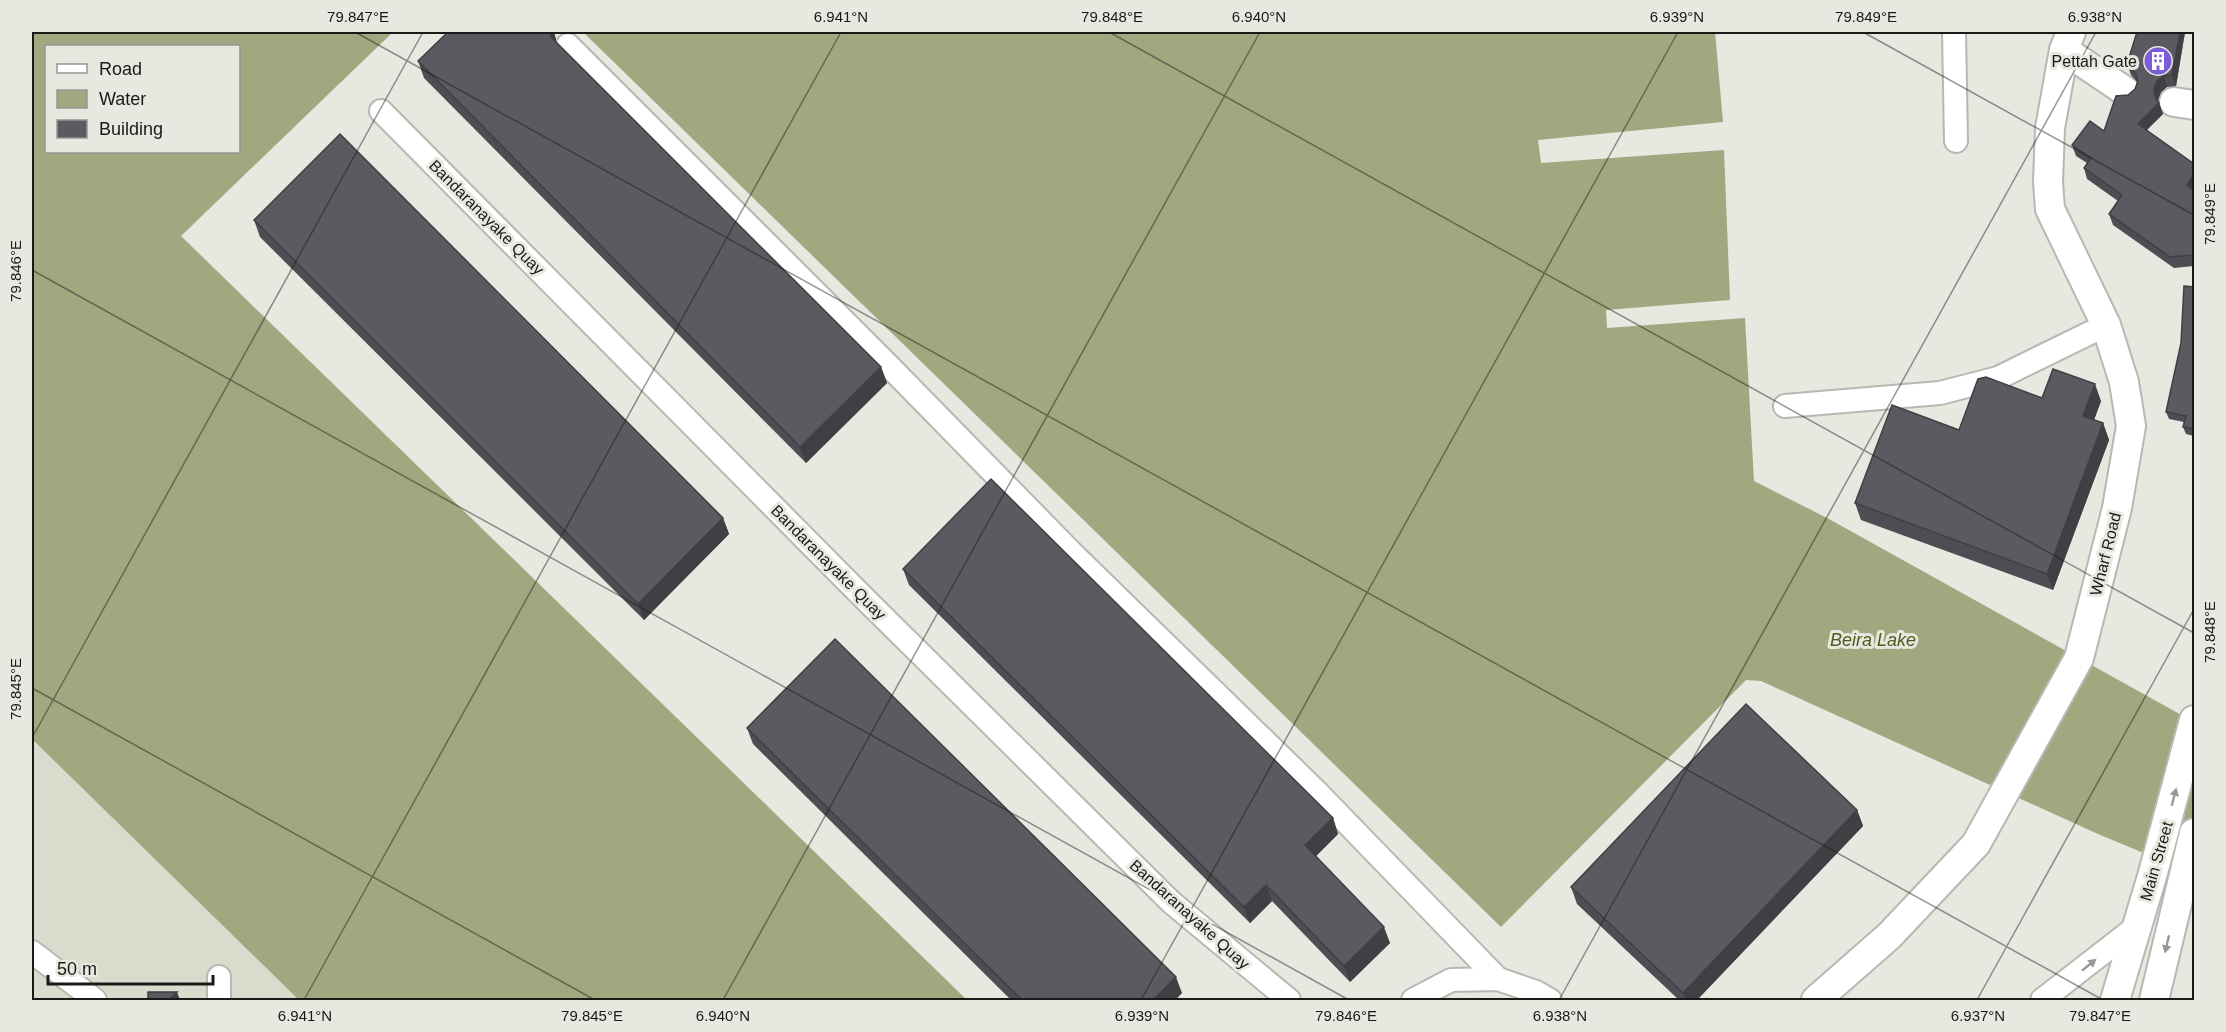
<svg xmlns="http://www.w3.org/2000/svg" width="2226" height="1032" font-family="Arial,sans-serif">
  <rect width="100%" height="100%" fill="#e7e8e0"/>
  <!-- built -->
  <path fill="#dadbcc" d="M 32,739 L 299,1000 L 32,1000 Z"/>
  <!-- water -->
  <g fill="#a3a780" fill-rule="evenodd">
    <path d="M 32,32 L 393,32 L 181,236 L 967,1000 L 299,1000 L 32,739 ZM 46,46 L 238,46 L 238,152 L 46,152 Z"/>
    <path d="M 583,32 L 1715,32 L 1723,122 L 1538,140 L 1541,163 L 1724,150 L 1730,300 L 1606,310 L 1607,328 L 1745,318 L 1754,481 L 1829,519 L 2194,722 L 2194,874 L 2098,834 L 1761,681 L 1746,680 L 1501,927 Z"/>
  </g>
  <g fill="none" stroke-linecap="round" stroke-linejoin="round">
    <!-- minor casing -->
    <g stroke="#b7b8b1" stroke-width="26">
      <g id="minor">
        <path d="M 1954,32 L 1956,141"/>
        <path d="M 568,45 L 888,365 L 1070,551 L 1315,790 L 1498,979"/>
        <path d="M 381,111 L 861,595 L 1171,902 L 1289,1000"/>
        <path d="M 1785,406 L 1940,393 L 1998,378 L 2106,325"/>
        <path d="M 32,952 L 95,1000"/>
        <path d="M 219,1000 L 219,977"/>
        <path d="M 1413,1000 L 1451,980 L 1498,979 L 1536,992 L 1550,1000"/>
        <path d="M 2042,1000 L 2136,927"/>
      </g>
    </g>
    <!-- major casing -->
    <g stroke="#b7b8b1" stroke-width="32">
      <g id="major">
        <path d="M 2064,50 L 2125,91"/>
        <path d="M 2174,102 L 2194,105"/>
        <path d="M 1816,1000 L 1889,936 L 1976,844 L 2079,658 L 2117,508 L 2131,426 L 2124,382 L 2106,325 L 2050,209 L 2048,182 L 2050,128 L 2064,50 L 2071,32"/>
        <path d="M 2115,1000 L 2153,873 L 2194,720"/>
        <path d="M 2154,1000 L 2194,833"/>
      </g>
    </g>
    <!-- minor -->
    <use href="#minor" stroke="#fff" stroke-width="22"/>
    <!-- major -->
    <use href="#major" stroke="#fff" stroke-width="28"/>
  </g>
  <!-- wall -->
  <g fill="#4e4d53">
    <path d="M 2137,32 L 2185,32 L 2176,86 L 2167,87 L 2161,92 L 2158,100 L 2163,114 L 2146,130 L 2194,164 L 2194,266 L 2174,268 L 2113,225 L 2109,214 L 2118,201 L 2087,179 L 2084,168 L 2087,163 L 2076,156 L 2072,145 L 2104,131 L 2128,95 L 2135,89 L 2137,82 L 2131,75 L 2127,64 Z"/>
    <path d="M 556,39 L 556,42 L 881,367 L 887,383 L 806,463 L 424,78 L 418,61 Z"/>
    <path d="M 254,220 L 723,518 L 729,534 L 644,620 L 260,237 Z"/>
    <path d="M 2194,287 L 2194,436 L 2186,434 L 2183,427 L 2184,422 L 2169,419 L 2166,412 Z"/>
    <path d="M 2042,398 L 2101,401 L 2094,420 L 2103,423 L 2109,440 L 2053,590 L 1861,520 L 1855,503 L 1959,430 Z"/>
    <path d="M 903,569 L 1333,818 L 1338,834 L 1316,856 L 1390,943 L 1350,982 L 1272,901 L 1250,923 L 909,585 Z"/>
    <path d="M 747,728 L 1182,993 L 1175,1000 L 1011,1000 L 753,744 Z"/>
    <path d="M 1857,810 L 1863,826 L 1697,1000 L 1679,1000 L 1577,904 L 1571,887 Z"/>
  </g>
  <!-- shaded-wall -->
  <g fill="#403f43">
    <path d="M 549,32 L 554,32 L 556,39 L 555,48 Z"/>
    <path d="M 2180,32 L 2185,32 L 2176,86 L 2172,75 Z"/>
    <path d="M 2164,76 L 2167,87 L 2161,92 L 2158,100 L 2158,104 L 2159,103 L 2163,114 L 2142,135 L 2138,124 L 2155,97 L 2154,89 L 2157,81 Z"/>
    <path d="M 2194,174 L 2194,190 L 2187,185 Z"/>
    <path d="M 881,367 L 887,383 L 806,463 L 800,447 Z"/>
    <path d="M 2095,384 L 2101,401 L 2089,433 L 2083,416 Z"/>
    <path d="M 2103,423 L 2109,440 L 2053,590 L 2047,574 Z"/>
    <path d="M 723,518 L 729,534 L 644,620 L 638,604 Z"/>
    <path d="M 1857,810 L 1863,826 L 1697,1000 L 1686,1000 L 1683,993 Z"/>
    <path d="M 1333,818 L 1338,834 L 1311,861 L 1305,845 Z"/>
    <path d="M 1266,885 L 1272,901 L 1250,923 L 1244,907 Z"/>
    <path d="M 1384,927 L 1390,943 L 1350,982 L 1344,966 Z"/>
    <path d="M 1176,977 L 1182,993 L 1175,1000 L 1153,1000 Z"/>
    <path d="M 177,992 L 180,1000 L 169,1000 Z"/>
  </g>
  <!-- building -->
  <g fill="#5b5a60" stroke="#403f43" stroke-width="1.5">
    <path d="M 448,32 L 549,32 L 552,38 L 881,367 L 800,447 L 418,61 Z"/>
    <path d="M 2137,32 L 2180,32 L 2172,75 L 2164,76 L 2157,81 L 2154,89 L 2155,97 L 2159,103 L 2138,124 L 2194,164 L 2194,174 L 2187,185 L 2194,191 L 2194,255 L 2170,257 L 2109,214 L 2122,195 L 2084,168 L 2091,158 L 2072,145 L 2090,121 L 2104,131 L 2116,96 L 2128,95 L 2135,89 L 2138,81 L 2136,74 L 2127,64 Z"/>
    <path d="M 340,134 L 723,518 L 638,604 L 254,220 Z"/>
    <path d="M 2184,286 L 2194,287 L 2194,429 L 2183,427 L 2186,416 L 2166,412 L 2181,343 Z"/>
    <path d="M 2053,369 L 2095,384 L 2083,416 L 2103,423 L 2047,574 L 1855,503 L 1892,405 L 1959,430 L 1978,379 L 1986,377 L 2042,398 Z"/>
    <path d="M 991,479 L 1333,818 L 1305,845 L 1384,927 L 1344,966 L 1266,885 L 1244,907 L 903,569 Z"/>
    <path d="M 835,639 L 1176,977 L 1153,1000 L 1022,1000 L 747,728 Z"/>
    <path d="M 1746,704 L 1857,810 L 1683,993 L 1571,887 Z"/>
    <path d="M 148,992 L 177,992 L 169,1000 L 148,1000 Z"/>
  </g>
  <!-- one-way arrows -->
  <defs><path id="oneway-solid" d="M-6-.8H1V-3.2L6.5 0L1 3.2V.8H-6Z" transform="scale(1.5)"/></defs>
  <g fill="#989897">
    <use href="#oneway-solid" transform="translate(2174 797) rotate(-75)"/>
    <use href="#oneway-solid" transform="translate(2167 944) rotate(103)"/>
    <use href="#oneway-solid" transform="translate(2089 965) rotate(-39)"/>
  </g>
  <!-- ticks -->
  <path fill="none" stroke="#191a17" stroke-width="1.5" stroke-opacity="0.45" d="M 355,32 L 2103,1000M 1109,32 L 2194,633M 1863,32 L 2194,215M 32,270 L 1349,1000M 32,688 L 595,1000M 32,738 L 423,32M 304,1000 L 841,32M 723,1000 L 1260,32M 1141,1000 L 1678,32M 1559,1000 L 2096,32M 1977,1000 L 2194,609"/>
  <!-- icons -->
  <defs>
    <g id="building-disc" transform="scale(1.5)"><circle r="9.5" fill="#7c5dd7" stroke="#e7e8e0"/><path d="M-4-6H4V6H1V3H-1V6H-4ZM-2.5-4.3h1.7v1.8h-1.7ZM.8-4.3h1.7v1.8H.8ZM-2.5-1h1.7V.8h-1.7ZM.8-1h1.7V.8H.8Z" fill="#fff"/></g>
  </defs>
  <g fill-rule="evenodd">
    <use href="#building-disc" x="2158" y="61"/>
  </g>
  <g text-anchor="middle" stroke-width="6" stroke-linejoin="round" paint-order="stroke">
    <!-- poi labels -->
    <g font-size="16" fill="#191a17" stroke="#e7e8e0" text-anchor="end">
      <text x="2137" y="67">Pettah Gate</text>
    </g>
    <!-- street labels -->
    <g font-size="16" fill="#191a17" stroke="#e7e8e0">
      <text transform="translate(487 217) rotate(45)" y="6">Bandaranayake Quay</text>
      <text transform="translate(2105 554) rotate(-76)" y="6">Wharf Road</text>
      <text transform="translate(829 562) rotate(45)" y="6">Bandaranayake Quay</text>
      <text transform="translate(2156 861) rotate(-74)" y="6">Main Street</text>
      <text transform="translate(1190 914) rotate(42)" y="6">Bandaranayake Quay</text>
    </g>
    <!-- water labels -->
    <g font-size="18" font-style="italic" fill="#55591b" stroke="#e7e8e0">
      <text x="1873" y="646">Beira Lake</text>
    </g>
  </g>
  <!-- border -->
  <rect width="2226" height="1032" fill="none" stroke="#e7e8e0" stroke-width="66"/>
  <!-- legend -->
  <rect x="45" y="45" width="195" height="108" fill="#e7e8e0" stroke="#959690" stroke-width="1.5"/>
  <rect x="57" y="64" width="30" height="9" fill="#ffffff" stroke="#959690" stroke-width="1.5"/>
  <text x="99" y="75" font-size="18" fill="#191a17">Road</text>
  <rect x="57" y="90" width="30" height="18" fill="#a3a780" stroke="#959690" stroke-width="1.5"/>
  <text x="99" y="105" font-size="18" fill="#191a17">Water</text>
  <rect x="57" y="120" width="30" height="18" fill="#5b5a60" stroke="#959690" stroke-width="1.5"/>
  <text x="99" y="135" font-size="18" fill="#191a17">Building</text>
  <!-- scale -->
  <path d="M48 975v9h165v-9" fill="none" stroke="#191a17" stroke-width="3"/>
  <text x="57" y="975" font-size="18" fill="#191a17" stroke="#e7e8e0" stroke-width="4.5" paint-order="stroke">50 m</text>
  <rect x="33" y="33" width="2160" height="966" fill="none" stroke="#191a17" stroke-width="2"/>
  <g font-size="15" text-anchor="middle" fill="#191a17">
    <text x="358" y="22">79.847°E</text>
    <text x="841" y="22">6.941°N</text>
    <text x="1112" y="22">79.848°E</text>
    <text x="1259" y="22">6.940°N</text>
    <text x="1677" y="22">6.939°N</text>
    <text x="1866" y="22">79.849°E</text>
    <text x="2095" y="22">6.938°N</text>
    <text transform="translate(2210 214) rotate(-90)" y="5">79.849°E</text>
    <text transform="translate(16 271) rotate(-90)" y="5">79.846°E</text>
    <text transform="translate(2210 632) rotate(-90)" y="5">79.848°E</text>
    <text transform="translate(16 689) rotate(-90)" y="5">79.845°E</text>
    <text x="305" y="1021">6.941°N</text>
    <text x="592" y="1021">79.845°E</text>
    <text x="723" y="1021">6.940°N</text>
    <text x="1142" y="1021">6.939°N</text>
    <text x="1346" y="1021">79.846°E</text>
    <text x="1560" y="1021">6.938°N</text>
    <text x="1978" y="1021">6.937°N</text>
    <text x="2100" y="1021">79.847°E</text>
  </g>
</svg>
